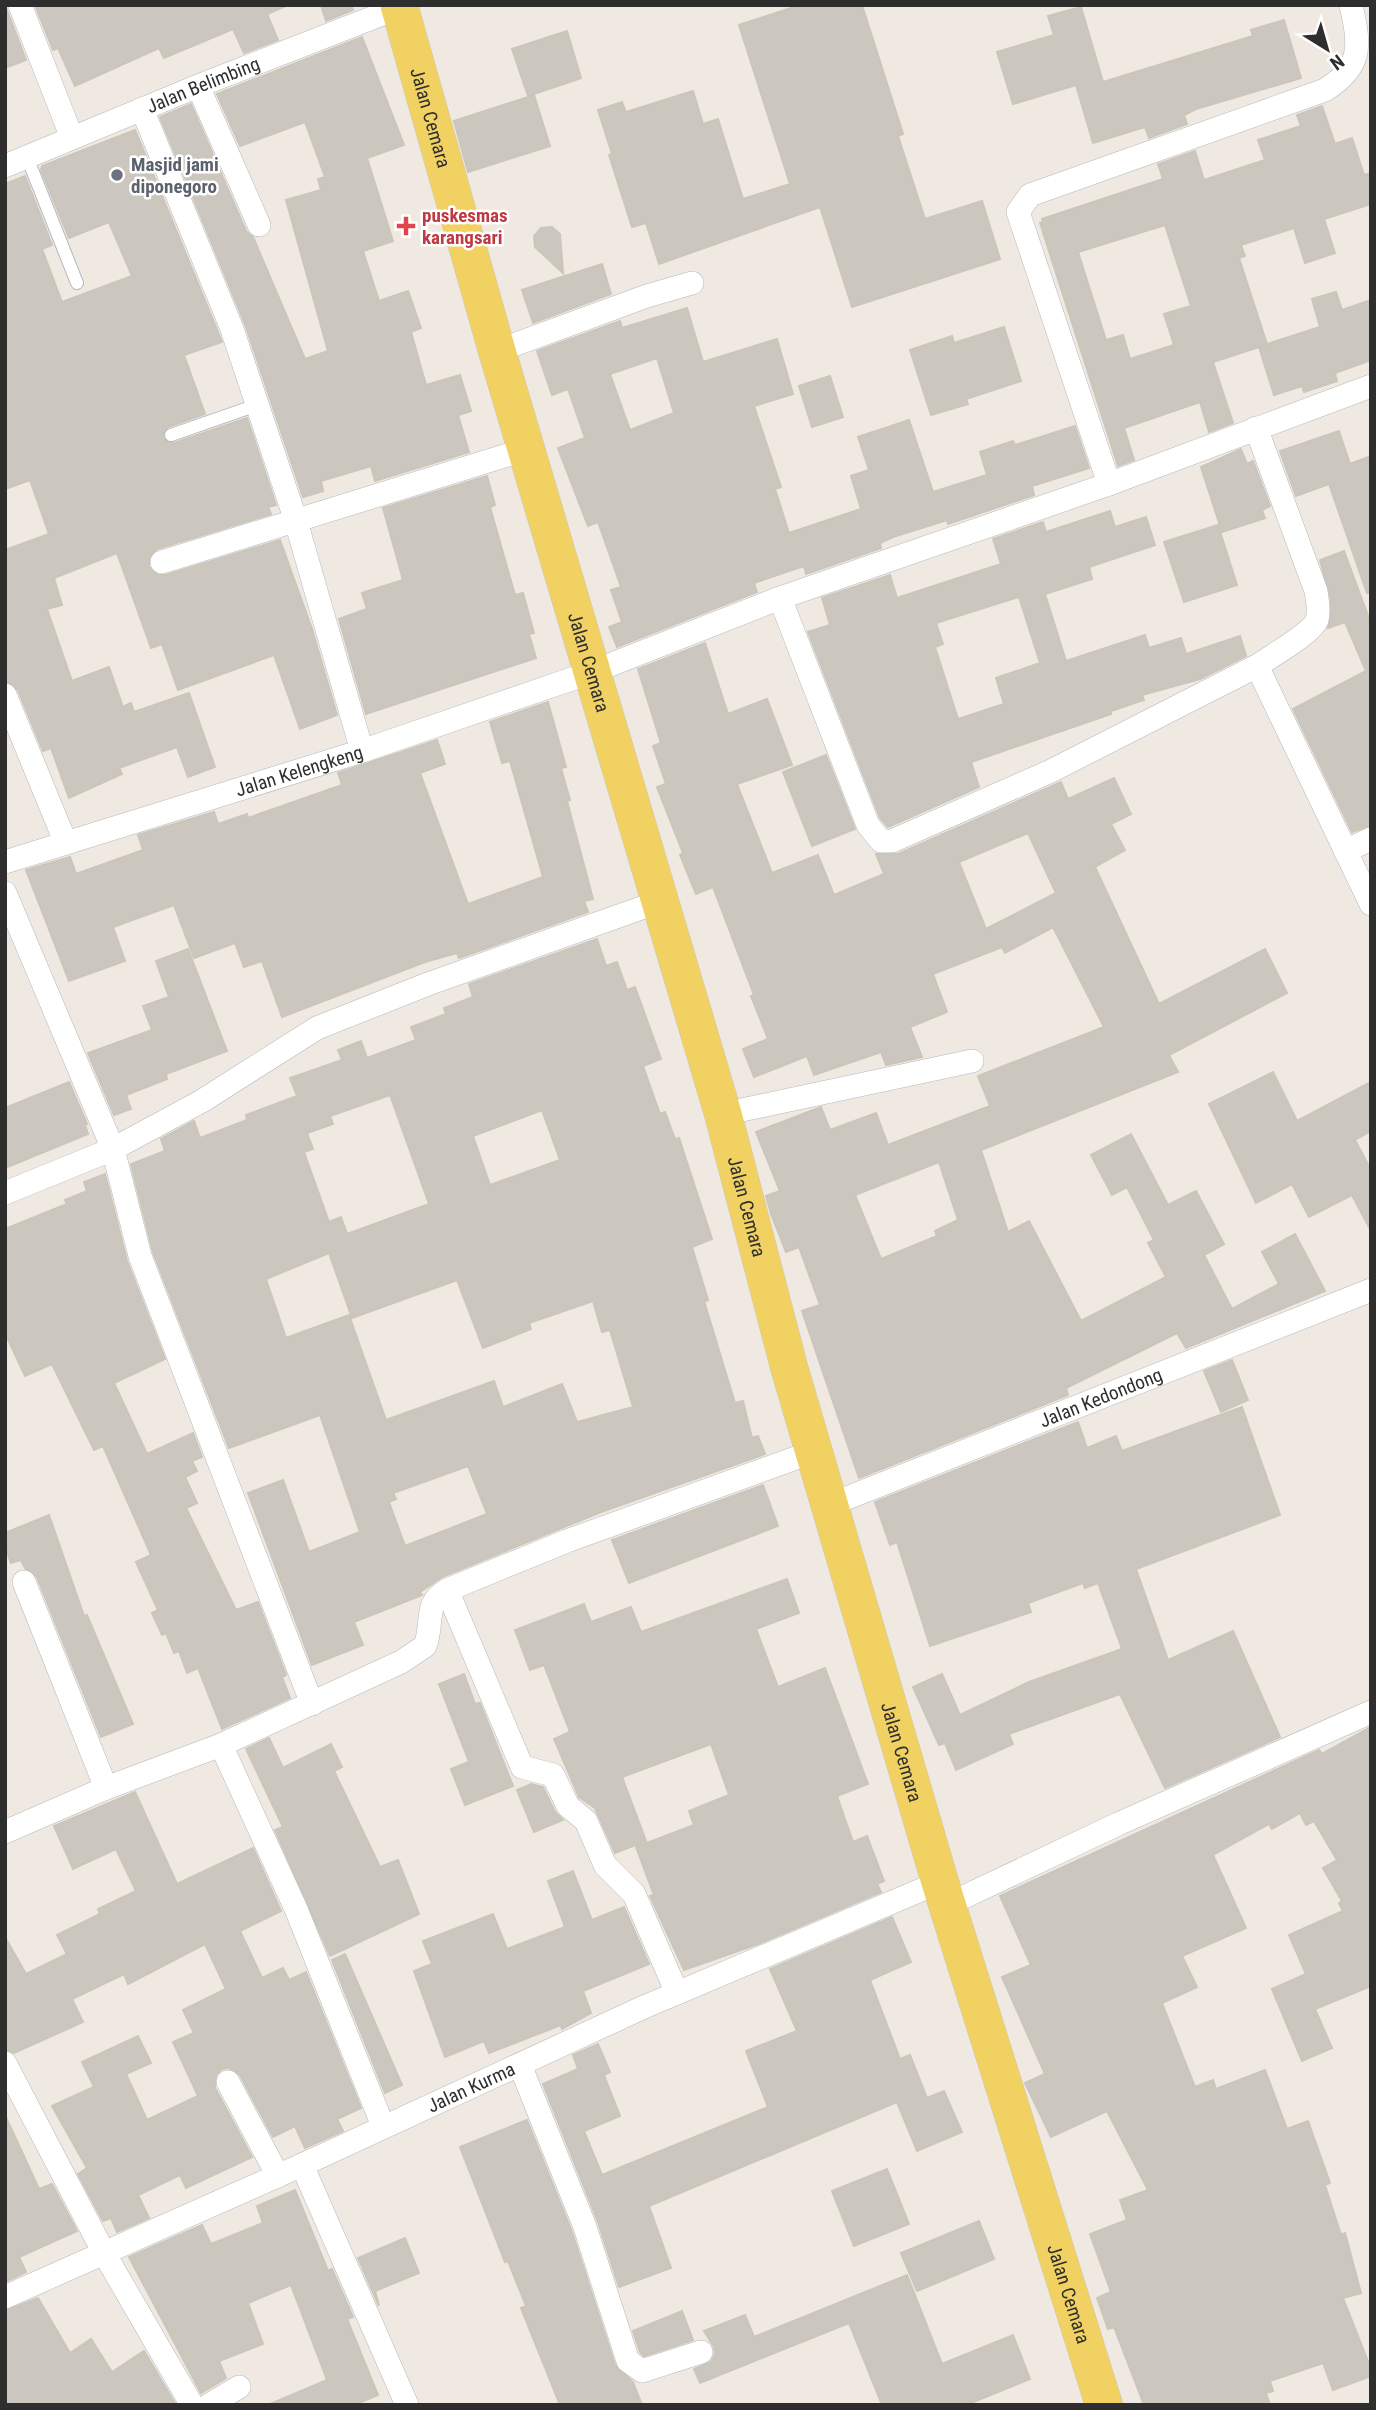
<svg xmlns="http://www.w3.org/2000/svg" width="1376" height="2410" font-family="'Roboto Condensed',sans-serif">
  <rect width="100%" height="100%" fill="#efe9e1"/>
  <!-- building -->
  <g fill="#cbc7bf" stroke="#cbc5ba" stroke-width="2" fill-rule="evenodd">
    <path d="M 5,5 L 26,60 L 5,68 Z"/>
    <path d="M 35,5 L 288,5 L 267,14 L 278,40 L 244,53 L 233,29 L 164,58 L 159,48 L 75,86 L 58,48 L 53,50 Z"/>
    <path d="M 321,5 L 351,5 L 353,10 L 326,21 Z"/>
    <path d="M 800,5 L 862,5 L 903,134 L 898,136 L 925,219 L 982,201 L 1000,259 L 852,307 L 820,207 L 659,264 L 646,223 L 632,227 L 609,155 L 612,154 L 598,110 L 622,102 L 626,112 L 693,91 L 703,124 L 718,119 L 743,199 L 790,184 L 739,25 Z"/>
    <path d="M 1081,7 L 1103,82 L 1253,36 L 1251,30 L 1284,20 L 1301,78 L 1196,109 L 1184,115 L 1187,124 L 1149,138 L 1145,127 L 1093,143 L 1076,85 L 1013,104 L 997,52 L 1054,35 L 1048,16 Z"/>
    <path d="M 567,31 L 581,78 L 528,96 L 512,49 Z"/>
    <path d="M 362,37 L 404,145 L 367,158 L 393,241 L 363,251 L 379,301 L 408,291 L 421,328 L 411,332 L 426,385 L 460,375 L 471,411 L 458,415 L 469,452 L 375,481 L 371,466 L 321,481 L 323,491 L 303,497 L 245,324 L 160,117 L 191,104 L 246,231 L 253,237 L 305,359 L 328,351 L 286,200 L 321,190 L 318,179 L 325,177 L 305,122 L 240,146 L 217,94 Z"/>
    <path d="M 534,95 L 550,146 L 468,172 L 454,121 Z"/>
    <path d="M 1322,106 L 1335,144 L 1352,138 L 1364,175 L 1371,173 L 1371,204 L 1324,219 L 1335,253 L 1305,263 L 1294,228 L 1241,245 L 1245,256 L 1239,258 L 1267,344 L 1264,345 L 1320,327 L 1312,299 L 1336,292 L 1342,310 L 1371,300 L 1371,360 L 1335,373 L 1337,381 L 1304,392 L 1302,386 L 1274,395 L 1259,347 L 1213,362 L 1233,423 L 1209,432 L 1200,402 L 1124,428 L 1134,460 L 1118,466 L 1040,223 L 1043,222 L 1042,219 L 1163,179 L 1158,164 L 1195,151 L 1204,180 L 1265,160 L 1258,140 L 1301,126 L 1297,115 ZM 1165,225 L 1191,306 L 1164,314 L 1174,345 L 1130,359 L 1123,335 L 1106,340 L 1078,252 Z"/>
    <path d="M 135,130 L 222,342 L 184,355 L 205,414 L 168,427 L 163,433 L 163,438 L 174,443 L 247,418 L 276,505 L 268,507 L 271,514 L 157,549 L 149,558 L 149,567 L 158,575 L 166,575 L 280,540 L 312,629 L 337,715 L 300,729 L 274,655 L 178,690 L 162,644 L 151,648 L 117,553 L 54,578 L 62,605 L 47,609 L 72,681 L 109,667 L 123,707 L 131,703 L 134,712 L 189,693 L 215,767 L 188,777 L 177,747 L 119,768 L 122,774 L 69,798 L 51,748 L 43,751 L 18,690 L 5,681 L 5,550 L 49,534 L 30,480 L 5,489 L 5,184 L 25,176 L 52,245 L 42,249 L 62,302 L 132,276 L 109,222 L 69,238 L 41,170 L 42,166 Z"/>
    <path d="M 552,227 L 560,234 L 563,273 L 535,247 L 534,236 L 541,228 Z"/>
    <path d="M 602,264 L 611,294 L 533,323 L 522,290 Z"/>
    <path d="M 687,308 L 703,362 L 777,339 L 793,394 L 754,406 L 781,487 L 775,489 L 789,533 L 861,509 L 851,476 L 869,470 L 858,437 L 909,420 L 933,492 L 987,475 L 980,452 L 1013,441 L 1015,445 L 1075,426 L 1089,468 L 1032,486 L 1034,495 L 948,524 L 947,520 L 893,537 L 880,543 L 881,548 L 806,574 L 804,566 L 754,583 L 757,592 L 617,647 L 609,627 L 622,622 L 611,590 L 621,587 L 598,522 L 588,526 L 558,448 L 585,438 L 568,389 L 552,395 L 537,351 L 620,321 L 622,328 ZM 657,358 L 674,413 L 630,430 L 610,374 Z"/>
    <path d="M 1004,327 L 1021,381 L 966,399 L 968,404 L 931,415 L 910,350 L 952,336 L 954,343 Z"/>
    <path d="M 830,376 L 843,417 L 812,427 L 799,386 Z"/>
    <path d="M 1339,431 L 1350,464 L 1371,456 L 1371,592 L 1367,593 L 1329,484 L 1296,496 L 1280,451 Z"/>
    <path d="M 1241,449 L 1247,464 L 1253,461 L 1270,506 L 1262,510 L 1265,518 L 1222,532 L 1201,467 Z"/>
    <path d="M 487,476 L 495,505 L 490,507 L 515,595 L 523,593 L 534,633 L 529,634 L 536,658 L 366,714 L 339,619 L 367,609 L 362,593 L 403,580 L 383,508 Z"/>
    <path d="M 1110,511 L 1115,527 L 1146,517 L 1155,545 L 1089,567 L 1092,579 L 1045,594 L 1066,661 L 1145,635 L 1149,648 L 1181,638 L 1186,654 L 1240,636 L 1246,656 L 1200,679 L 1142,695 L 1144,700 L 1111,711 L 1111,714 L 971,762 L 979,787 L 888,827 L 880,818 L 808,632 L 830,625 L 822,598 L 890,575 L 897,598 L 1001,564 L 993,539 L 1043,522 L 1046,532 ZM 1019,597 L 1040,663 L 996,678 L 1004,704 L 958,719 L 935,647 L 943,644 L 936,623 Z"/>
    <path d="M 1218,525 L 1237,585 L 1184,602 L 1164,542 Z"/>
    <path d="M 1344,551 L 1371,624 L 1371,825 L 1352,832 L 1293,709 L 1366,671 L 1345,622 L 1328,628 L 1331,600 L 1320,560 Z"/>
    <path d="M 705,643 L 728,714 L 767,699 L 792,765 L 737,784 L 772,873 L 818,855 L 834,895 L 884,874 L 876,854 L 898,854 L 1061,782 L 1068,799 L 1114,778 L 1131,814 L 1111,824 L 1125,850 L 1095,867 L 1159,1004 L 1265,949 L 1287,993 L 1169,1055 L 1178,1072 L 981,1150 L 1008,1232 L 1029,1221 L 1081,1321 L 1166,1277 L 1148,1243 L 1154,1240 L 1127,1187 L 1112,1195 L 1091,1155 L 1131,1134 L 1168,1205 L 1196,1191 L 1224,1244 L 1204,1255 L 1232,1309 L 1279,1284 L 1262,1252 L 1295,1234 L 1325,1291 L 1186,1348 L 1177,1333 L 1066,1388 L 1068,1395 L 859,1478 L 802,1311 L 820,1305 L 799,1247 L 786,1252 L 771,1214 L 766,1196 L 780,1191 L 756,1132 L 821,1107 L 830,1130 L 876,1113 L 888,1145 L 990,1106 L 978,1076 L 1104,1027 L 1053,927 L 1005,953 L 1002,947 L 933,974 L 947,1012 L 910,1027 L 922,1057 L 886,1065 L 881,1052 L 814,1075 L 807,1056 L 754,1077 L 743,1049 L 768,1039 L 751,996 L 754,995 L 713,887 L 696,894 L 680,855 L 683,853 L 657,787 L 666,784 L 653,746 L 661,743 L 638,669 ZM 1028,833 L 1056,893 L 986,929 L 959,862 ZM 939,1162 L 958,1220 L 935,1231 L 937,1236 L 881,1259 L 855,1195 Z"/>
    <path d="M 548,702 L 566,767 L 561,768 L 570,800 L 567,801 L 593,899 L 584,901 L 588,912 L 459,958 L 457,953 L 425,962 L 282,1017 L 262,961 L 244,967 L 235,943 L 194,958 L 174,905 L 113,927 L 125,961 L 69,981 L 26,870 L 70,857 L 76,874 L 143,850 L 138,835 L 214,812 L 218,824 L 247,814 L 248,818 L 342,785 L 338,773 L 437,740 L 445,764 L 420,773 L 468,904 L 543,877 L 510,761 L 502,763 L 490,722 Z"/>
    <path d="M 826,755 L 855,829 L 812,846 L 783,772 Z"/>
    <path d="M 597,939 L 606,966 L 617,962 L 627,990 L 635,987 L 661,1059 L 643,1066 L 660,1114 L 665,1112 L 675,1139 L 679,1138 L 712,1239 L 692,1247 L 708,1300 L 704,1301 L 735,1403 L 743,1401 L 752,1438 L 758,1436 L 765,1454 L 601,1512 L 442,1577 L 420,1592 L 422,1595 L 354,1622 L 363,1645 L 312,1665 L 248,1493 L 283,1480 L 309,1552 L 360,1532 L 320,1415 L 229,1448 L 153,1252 L 131,1164 L 165,1151 L 161,1139 L 194,1121 L 200,1138 L 247,1120 L 246,1115 L 297,1096 L 290,1078 L 342,1060 L 338,1050 L 361,1041 L 367,1058 L 416,1040 L 411,1027 L 446,1014 L 444,1008 L 473,997 L 469,984 ZM 390,1095 L 429,1204 L 347,1234 L 341,1217 L 329,1222 L 304,1152 L 313,1149 L 307,1133 L 333,1124 L 330,1116 ZM 542,1110 L 560,1160 L 490,1185 L 473,1136 ZM 329,1253 L 352,1318 L 457,1280 L 483,1348 L 531,1329 L 529,1323 L 593,1301 L 602,1332 L 610,1330 L 633,1407 L 577,1422 L 562,1384 L 503,1407 L 494,1381 L 386,1420 L 349,1315 L 286,1338 L 266,1279 ZM 468,1466 L 487,1514 L 405,1546 L 389,1502 L 396,1499 L 393,1493 Z"/>
    <path d="M 188,949 L 227,1051 L 166,1074 L 167,1079 L 126,1095 L 131,1109 L 114,1115 L 88,1053 L 152,1030 L 143,1006 L 169,997 L 156,961 Z"/>
    <path d="M 1273,1072 L 1297,1121 L 1371,1082 L 1371,1131 L 1355,1140 L 1371,1170 L 1371,1231 L 1352,1195 L 1309,1217 L 1292,1184 L 1256,1203 L 1209,1104 Z"/>
    <path d="M 69,1082 L 87,1124 L 85,1125 L 88,1134 L 5,1168 L 5,1108 Z"/>
    <path d="M 105,1174 L 127,1261 L 165,1359 L 114,1383 L 147,1454 L 193,1433 L 202,1457 L 192,1461 L 197,1471 L 185,1477 L 197,1503 L 186,1508 L 236,1610 L 258,1602 L 286,1675 L 282,1677 L 290,1698 L 222,1729 L 198,1668 L 187,1673 L 179,1651 L 174,1653 L 166,1633 L 162,1635 L 152,1613 L 158,1610 L 136,1562 L 151,1555 L 103,1446 L 94,1450 L 52,1364 L 25,1376 L 5,1333 L 5,1229 L 67,1204 L 65,1200 L 87,1191 L 84,1182 Z"/>
    <path d="M 1232,1360 L 1248,1400 L 1221,1412 L 1204,1371 Z"/>
    <path d="M 1242,1407 L 1280,1515 L 1136,1569 L 1168,1660 L 1233,1631 L 1280,1737 L 1165,1788 L 1120,1694 L 1009,1734 L 1013,1744 L 956,1770 L 945,1743 L 939,1745 L 913,1687 L 942,1674 L 960,1715 L 1029,1682 L 1122,1649 L 1098,1583 L 1085,1588 L 1083,1583 L 1028,1603 L 1031,1612 L 930,1646 L 897,1542 L 890,1545 L 875,1502 L 1078,1422 L 1087,1448 L 1116,1436 L 1122,1451 Z"/>
    <path d="M 763,1485 L 778,1526 L 629,1583 L 612,1540 Z"/>
    <path d="M 49,1515 L 84,1616 L 87,1615 L 133,1724 L 101,1737 L 37,1577 L 25,1568 L 21,1560 L 11,1563 L 5,1547 L 5,1533 Z"/>
    <path d="M 787,1579 L 799,1613 L 756,1629 L 778,1687 L 825,1668 L 868,1784 L 837,1796 L 853,1842 L 867,1836 L 884,1881 L 877,1884 L 881,1892 L 758,1944 L 684,1970 L 650,1896 L 654,1895 L 636,1847 L 694,1825 L 689,1811 L 729,1795 L 711,1744 L 622,1777 L 646,1841 L 615,1853 L 595,1808 L 579,1797 L 554,1739 L 570,1732 L 544,1665 L 530,1670 L 515,1630 L 584,1604 L 591,1622 L 631,1607 L 641,1632 Z"/>
    <path d="M 464,1674 L 475,1704 L 480,1703 L 513,1786 L 465,1805 L 451,1769 L 469,1762 L 439,1684 Z"/>
    <path d="M 1371,1727 L 1371,1986 L 1315,2009 L 1332,2048 L 1302,2061 L 1272,1989 L 1306,1974 L 1289,1935 L 1343,1911 L 1339,1903 L 1342,1901 L 1323,1868 L 1337,1860 L 1314,1821 L 1306,1825 L 1300,1813 L 1272,1829 L 1269,1824 L 1213,1855 L 1246,1928 L 1182,1956 L 1197,1987 L 1162,2003 L 1195,2087 L 1213,2080 L 1216,2089 L 1265,2070 L 1287,2129 L 1308,2121 L 1330,2183 L 1325,2185 L 1341,2235 L 1345,2233 L 1361,2293 L 1343,2298 L 1371,2369 L 1371,2376 L 1333,2390 L 1323,2363 L 1270,2381 L 1273,2391 L 1266,2393 L 1270,2405 L 1144,2405 L 1114,2327 L 1108,2329 L 1097,2298 L 1111,2292 L 1090,2234 L 1127,2220 L 1120,2200 L 1148,2190 L 1107,2111 L 1051,2137 L 1025,2083 L 1045,2074 L 1002,1977 L 1031,1965 L 1000,1896 L 1319,1750 L 1322,1754 Z"/>
    <path d="M 269,1738 L 283,1768 L 331,1744 L 342,1767 L 334,1771 L 380,1867 L 398,1860 L 419,1914 L 330,1956 L 275,1830 L 283,1827 L 246,1749 Z"/>
    <path d="M 531,1784 L 543,1787 L 555,1812 L 563,1820 L 534,1832 L 517,1790 Z"/>
    <path d="M 135,1792 L 177,1884 L 253,1848 L 281,1911 L 240,1931 L 262,1978 L 283,1968 L 289,1980 L 306,1972 L 361,2108 L 337,2119 L 343,2131 L 305,2148 L 295,2126 L 273,2137 L 240,2075 L 229,2068 L 222,2069 L 216,2075 L 215,2088 L 252,2157 L 186,2188 L 180,2175 L 138,2195 L 149,2218 L 117,2232 L 111,2218 L 103,2221 L 78,2174 L 87,2168 L 52,2106 L 94,2087 L 82,2062 L 138,2036 L 151,2063 L 126,2074 L 147,2120 L 198,2096 L 173,2042 L 194,2033 L 183,2010 L 226,1989 L 205,1944 L 128,1984 L 124,1974 L 72,1999 L 83,2022 L 14,2053 L 5,2049 L 5,1937 L 26,1974 L 67,1954 L 57,1935 L 100,1914 L 98,1909 L 136,1891 L 116,1849 L 73,1869 L 54,1826 Z"/>
    <path d="M 573,1871 L 592,1920 L 624,1907 L 649,1964 L 583,1991 L 591,2013 L 562,2029 L 561,2025 L 489,2053 L 484,2041 L 445,2057 L 414,1971 L 432,1964 L 423,1941 L 493,1914 L 507,1949 L 565,1927 L 548,1881 Z"/>
    <path d="M 892,1917 L 911,1962 L 870,1980 L 900,2059 L 910,2055 L 927,2098 L 944,2091 L 962,2132 L 917,2151 L 897,2102 L 649,2206 L 671,2268 L 619,2287 L 598,2222 L 543,2084 L 578,2069 L 573,2055 L 598,2044 L 610,2072 L 604,2075 L 620,2116 L 584,2131 L 602,2175 L 768,2107 L 746,2051 L 797,2031 L 770,1969 Z"/>
    <path d="M 345,1954 L 402,2085 L 385,2093 L 332,1960 Z"/>
    <path d="M 5,2115 L 39,2189 L 52,2184 L 77,2231 L 19,2257 L 26,2272 L 5,2282 Z"/>
    <path d="M 527,2120 L 572,2232 L 615,2365 L 633,2382 L 642,2405 L 560,2405 L 521,2308 L 526,2306 L 508,2261 L 505,2262 L 460,2147 Z"/>
    <path d="M 887,2169 L 909,2224 L 854,2246 L 832,2191 Z"/>
    <path d="M 295,2190 L 328,2271 L 332,2269 L 353,2317 L 347,2319 L 378,2395 L 354,2405 L 268,2405 L 327,2380 L 291,2285 L 248,2303 L 263,2344 L 219,2361 L 226,2378 L 201,2393 L 129,2257 L 202,2225 L 211,2244 L 263,2223 L 257,2206 Z"/>
    <path d="M 979,2221 L 994,2259 L 917,2291 L 901,2253 Z"/>
    <path d="M 405,2238 L 419,2273 L 375,2291 L 379,2306 L 358,2258 Z"/>
    <path d="M 907,2275 L 942,2364 L 1013,2335 L 1030,2379 L 966,2405 L 882,2405 L 849,2323 L 700,2383 L 694,2369 L 711,2362 L 715,2354 L 714,2347 L 704,2331 L 745,2315 L 754,2337 Z"/>
    <path d="M 38,2298 L 70,2353 L 91,2339 L 112,2372 L 144,2351 L 176,2405 L 5,2405 L 5,2311 Z"/>
    <path d="M 682,2311 L 693,2340 L 644,2356 L 640,2352 L 633,2331 Z"/>
  </g>
  <g fill="none" stroke-linecap="round" stroke-linejoin="round">
    <!-- lane casing -->
    <g stroke="#b4b7c1" stroke-width="14">
      <g id="lane">
        <path d="M 27,157 L 77,283"/>
        <path d="M 171,435 L 257,405"/>
      </g>
    </g>
    <!-- street casing -->
    <g stroke="#b4b7c1" stroke-width="24">
      <g id="street">
        <path d="M 20,5 L 72,138"/>
        <path d="M 198,86 L 259,225"/>
        <path d="M 142,109 L 232,329 L 295,518 L 362,751"/>
        <path id="s1" d="M 5,166 L 198,86 L 400,7"/>
        <path d="M 497,351 L 647,296 L 692,283"/>
        <path d="M 1256,428 L 1316,591 C 1317,600 1320,610 1317,620 C 1311,634 1271,656 1257,666"/>
        <path d="M 1109,484 L 1018,212 L 1030,195 L 1325,90 C 1363,66 1360,46 1351,5"/>
        <path d="M 162,562 L 527,449"/>
        <path d="M 780,598 L 868,825 L 881,841 L 892,841 L 1051,771 L 1257,666 L 1371,904"/>
        <path d="M 5,695 L 65,841"/>
        <path d="M 1345,851 L 1371,839"/>
        <path id="s2" d="M 5,862 L 362,751 L 592,672 L 780,598 L 1109,484 L 1371,386"/>
        <path d="M 5,893 L 113,1149 L 140,1256 L 312,1704"/>
        <path d="M 723,1114 L 972,1061"/>
        <path d="M 5,1193 L 113,1149 L 202,1101 L 317,1028 L 428,984 L 661,901"/>
        <path id="s3" d="M 832,1504 L 1371,1290"/>
        <path d="M 24,1582 L 106,1788"/>
        <path d="M 447,1590 L 522,1767 L 553,1775 L 568,1806 L 586,1821 L 605,1865 L 634,1894 L 677,1993"/>
        <path d="M 221,1745 L 296,1909 L 383,2126"/>
        <path d="M 5,1832 L 106,1788 L 221,1745 L 401,1662 L 425,1646 C 434,1624 423,1603 447,1590 L 567,1541 L 815,1451"/>
        <path d="M 947,1905 L 1118,1824 L 1371,1712"/>
        <path d="M 5,2063 L 104,2253 L 192,2405"/>
        <path d="M 520,2065 L 585,2227 L 628,2361 L 642,2371 L 701,2352"/>
        <path d="M 228,2082 L 278,2176"/>
        <path d="M 302,2165 L 407,2405"/>
        <path id="s4" d="M 5,2297 L 302,2165 L 644,2007 L 940,1882"/>
        <path d="M 209,2405 L 239,2387"/>
      </g>
    </g>
    <!-- primary casing -->
    <g stroke="#c9c9c9" stroke-width="38">
      <g id="primary">
        <path id="s5" d="M 399,5 L 497,351 L 723,1114 L 789,1367 L 940,1882 L 1104,2405"/>
      </g>
    </g>
    <!-- lane -->
    <use href="#lane" stroke="#fff" stroke-width="12"/>
    <!-- street -->
    <use href="#street" stroke="#fff" stroke-width="23"/>
    <!-- primary -->
    <use href="#primary" stroke="#f2d163" stroke-width="37"/>
  </g>
  <!-- markers -->
  <circle fill="#6b7280" stroke="#fff" stroke-width="2.5" cx="117" cy="175" r="7"/>
  <path fill="#e0444e" stroke="#fff" stroke-width="2.5" d="M402.5 215.5h7v7h7v7h-7v7h-7v-7h-7v-7h7z"/>
  <g text-anchor="middle" stroke-width="5" stroke-linejoin="round" paint-order="stroke">
    <!-- street labels -->
    <g font-size="19" fill="#2e2e2e" stroke="#fff">
      <text dy="7" stroke="none"><textPath href="#s1" startOffset="214">Jalan Belimbing</textPath></text>
      <text dy="7" stroke="none"><textPath href="#s5" startOffset="117">Jalan Cemara</textPath></text>
      <text dy="7" stroke="none"><textPath href="#s5" startOffset="684">Jalan Cemara</textPath></text>
      <text dy="7" stroke="none"><textPath href="#s2" startOffset="308">Jalan Kelengkeng</textPath></text>
      <text dy="7" stroke="none"><textPath href="#s5" startOffset="1251">Jalan Cemara</textPath></text>
      <text dy="7" stroke="none"><textPath href="#s3" startOffset="289">Jalan Kedondong</textPath></text>
      <text dy="7" stroke="none"><textPath href="#s5" startOffset="1818">Jalan Cemara</textPath></text>
      <text dy="7" stroke="none"><textPath href="#s4" startOffset="511">Jalan Kurma</textPath></text>
      <text dy="7" stroke="none"><textPath href="#s5" startOffset="2385">Jalan Cemara</textPath></text>
    </g>
    <!-- worship labels -->
    <g font-size="19" font-weight="bold" fill="#5b616d" stroke="#fff" text-anchor="start">
      <text x="131" y="171">Masjid jami<tspan x="131" dy="22">diponegoro</tspan></text>
    </g>
    <!-- health labels -->
    <g font-size="19" font-weight="bold" fill="#be3a42" stroke="#fff" text-anchor="start">
      <text x="422" y="222">puskesmas<tspan x="422" dy="22">karangsari</tspan></text>
    </g>
  </g>
  <!-- border -->
  <rect width="1376" height="2410" fill="none" stroke="#2e2e2e" stroke-width="14"/>
  <!-- north arrow -->
  <g transform="translate(1327 49) rotate(143)" stroke="#ffffff" stroke-width="5" paint-order="stroke">
  <path d="M0-5L12 26L0 18L-12 26Z" fill="#2e2e2e"/>
  <text y="-10" font-size="19" font-weight="bold" text-anchor="middle" fill="#2e2e2e">N</text>
  </g>
</svg>
